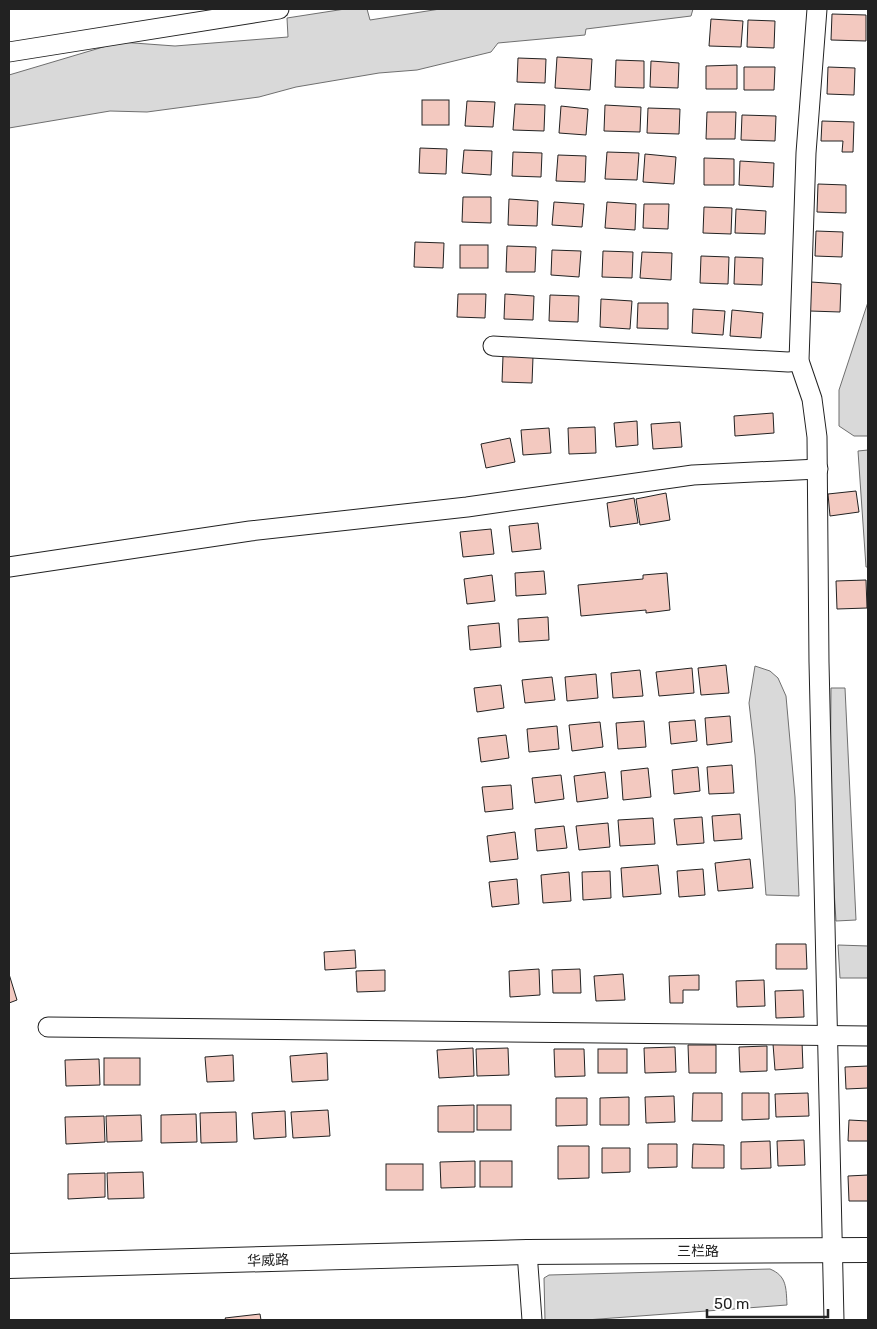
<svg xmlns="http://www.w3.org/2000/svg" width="877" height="1329" font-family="Rubik,'Noto Sans SC',sans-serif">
  <rect width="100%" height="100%" fill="#fff"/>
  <!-- water -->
  <g fill="#d9d9d9" stroke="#6f6f6f">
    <path d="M 345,9 L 367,9 L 370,20 L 440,9 L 693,9 L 691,16 L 586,29 L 585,35 L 498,43 L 491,52 L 417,70 L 379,73 L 296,87 L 259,97 L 147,112 L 110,111 L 9,128 L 9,75 L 120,42 L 175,46 L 288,37 L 287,18 Z"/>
    <path d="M 868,302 L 868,436 L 854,436 L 839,426 L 839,390 Z"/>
    <path d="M 868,450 L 868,567 L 866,567 L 858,451 Z"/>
    <path d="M 755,666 L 770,671 L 778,678 L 786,696 L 795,797 L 799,896 L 766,895 L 755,755 L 749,703 Z"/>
    <path d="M 831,688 L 845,688 L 856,920 L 836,921 L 830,826 Z"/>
    <path d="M 838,945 L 868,946 L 868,978 L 840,978 Z"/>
    <path d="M 770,1269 C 787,1276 786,1288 787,1305 L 586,1320 L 545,1320 L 544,1278 L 549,1275 Z"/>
  </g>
  <!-- building -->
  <g fill="#f3c9c0" stroke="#222">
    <path d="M 832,14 L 866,15 L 866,41 L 831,40 Z"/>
    <path d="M 711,19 L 743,21 L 741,47 L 709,46 Z"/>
    <path d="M 748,20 L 775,21 L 774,48 L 747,47 Z"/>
    <path d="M 557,57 L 592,59 L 590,90 L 555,88 Z"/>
    <path d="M 518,58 L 546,59 L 545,83 L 517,82 Z"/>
    <path d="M 616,60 L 644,61 L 644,88 L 615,87 Z"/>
    <path d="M 651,61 L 679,63 L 678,88 L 650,87 Z"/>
    <path d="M 737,65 L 737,89 L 706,89 L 706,66 Z"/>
    <path d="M 744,67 L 775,67 L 774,90 L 744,90 Z"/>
    <path d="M 828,67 L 855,68 L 854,95 L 827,94 Z"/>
    <rect x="422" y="100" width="27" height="25"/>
    <path d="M 467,101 L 495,102 L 493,127 L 465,126 Z"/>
    <path d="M 515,104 L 545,105 L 544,131 L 513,130 Z"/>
    <path d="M 605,105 L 641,107 L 640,132 L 604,131 Z"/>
    <path d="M 561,106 L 588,109 L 586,135 L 559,133 Z"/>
    <path d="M 648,108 L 680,109 L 679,134 L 647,133 Z"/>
    <path d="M 707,112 L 736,112 L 735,139 L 706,139 Z"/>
    <path d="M 742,115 L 776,116 L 775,141 L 741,140 Z"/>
    <path d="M 822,121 L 854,122 L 853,152 L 842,152 L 843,141 L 821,141 Z"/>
    <path d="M 420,148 L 447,149 L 446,174 L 419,173 Z"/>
    <path d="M 464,150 L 492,151 L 491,175 L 462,173 Z"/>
    <path d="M 513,152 L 542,153 L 541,177 L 512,176 Z"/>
    <path d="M 607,152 L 639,153 L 637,180 L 605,179 Z"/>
    <path d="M 645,154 L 676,157 L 674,184 L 643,182 Z"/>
    <path d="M 558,155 L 586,156 L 585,182 L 556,181 Z"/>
    <path d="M 704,158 L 734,159 L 734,185 L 704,185 Z"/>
    <path d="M 740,161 L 774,163 L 773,187 L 739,185 Z"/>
    <path d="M 818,184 L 846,185 L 846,213 L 817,212 Z"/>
    <path d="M 463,197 L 491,197 L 491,223 L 462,222 Z"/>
    <path d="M 509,199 L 538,201 L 537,226 L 508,225 Z"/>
    <path d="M 554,202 L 584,204 L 582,227 L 552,225 Z"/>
    <path d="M 607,202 L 636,204 L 635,230 L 605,228 Z"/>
    <path d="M 644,204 L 669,204 L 668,229 L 643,228 Z"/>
    <path d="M 704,207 L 732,208 L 731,234 L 703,233 Z"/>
    <path d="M 736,209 L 766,211 L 765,234 L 735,233 Z"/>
    <path d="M 816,231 L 843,232 L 842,257 L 815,256 Z"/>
    <path d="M 415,242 L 444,243 L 443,268 L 414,267 Z"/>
    <rect x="460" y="245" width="28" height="23"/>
    <path d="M 507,246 L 536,247 L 535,272 L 506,272 Z"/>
    <path d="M 552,250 L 581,251 L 579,277 L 551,275 Z"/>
    <path d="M 603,251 L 633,252 L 632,278 L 602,277 Z"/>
    <path d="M 642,252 L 672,253 L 671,280 L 640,278 Z"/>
    <path d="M 701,256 L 729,257 L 728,284 L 700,283 Z"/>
    <path d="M 735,257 L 763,258 L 762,285 L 734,284 Z"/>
    <path d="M 811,282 L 841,284 L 840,312 L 810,311 Z"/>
    <path d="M 458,294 L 486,294 L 485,318 L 457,317 Z"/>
    <path d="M 505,294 L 534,296 L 533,320 L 504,319 Z"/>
    <path d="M 550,295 L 579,296 L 578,322 L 549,321 Z"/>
    <path d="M 601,299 L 632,301 L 630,329 L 600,327 Z"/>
    <path d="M 638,303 L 668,303 L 668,329 L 637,328 Z"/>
    <path d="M 693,309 L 725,311 L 723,335 L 692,333 Z"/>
    <path d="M 732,310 L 763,313 L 761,338 L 730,336 Z"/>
    <path d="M 503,356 L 533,357 L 532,383 L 502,382 Z"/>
    <path d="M 773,413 L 774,433 L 735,436 L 734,416 Z"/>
    <path d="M 637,421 L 638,445 L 616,447 L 614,423 Z"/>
    <path d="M 680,422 L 682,447 L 653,449 L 651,424 Z"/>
    <path d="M 595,427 L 596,453 L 569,454 L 568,428 Z"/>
    <path d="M 549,428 L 551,453 L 523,455 L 521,430 Z"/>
    <path d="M 510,438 L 515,462 L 486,468 L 481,444 Z"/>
    <path d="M 856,491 L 859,512 L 830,516 L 828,494 Z"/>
    <path d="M 666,493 L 670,520 L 640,525 L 636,499 Z"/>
    <path d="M 634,498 L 638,523 L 610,527 L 607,503 Z"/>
    <path d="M 538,523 L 541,549 L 512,552 L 509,526 Z"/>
    <path d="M 491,529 L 494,554 L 463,557 L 460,532 Z"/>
    <path d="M 544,571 L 546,594 L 516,596 L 515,573 Z"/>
    <path d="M 667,573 L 670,610 L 646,613 L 646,610 L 581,616 L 578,585 L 643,579 L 643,575 Z"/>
    <path d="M 492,575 L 495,601 L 467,604 L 464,579 Z"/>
    <path d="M 866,580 L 867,608 L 837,609 L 836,581 Z"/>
    <path d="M 548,617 L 549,640 L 519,642 L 518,619 Z"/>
    <path d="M 499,623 L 501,647 L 470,650 L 468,626 Z"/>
    <path d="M 726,665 L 729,693 L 701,695 L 698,668 Z"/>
    <path d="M 692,668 L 694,693 L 659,696 L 656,672 Z"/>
    <path d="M 640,670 L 643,696 L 613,698 L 611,673 Z"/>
    <path d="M 596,674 L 598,698 L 567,701 L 565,677 Z"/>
    <path d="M 552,677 L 555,700 L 525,703 L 522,680 Z"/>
    <path d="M 501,685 L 504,708 L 477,712 L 474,688 Z"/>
    <path d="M 730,716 L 732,742 L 707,745 L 705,718 Z"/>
    <path d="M 695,720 L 697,741 L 671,744 L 669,722 Z"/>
    <path d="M 644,721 L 646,747 L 618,749 L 616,723 Z"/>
    <path d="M 600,722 L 603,747 L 572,751 L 569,725 Z"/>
    <path d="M 557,726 L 559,749 L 529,752 L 527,729 Z"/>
    <path d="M 506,735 L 509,758 L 481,762 L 478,738 Z"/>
    <path d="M 732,765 L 734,793 L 709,794 L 707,767 Z"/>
    <path d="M 698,767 L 700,791 L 674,794 L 672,770 Z"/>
    <path d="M 648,768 L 651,797 L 623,800 L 621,771 Z"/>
    <path d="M 605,772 L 608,798 L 577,802 L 574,776 Z"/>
    <path d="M 561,775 L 564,799 L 535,803 L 532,778 Z"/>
    <path d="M 511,785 L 513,809 L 485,812 L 482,787 Z"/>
    <path d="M 740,814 L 742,839 L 714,841 L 712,816 Z"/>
    <path d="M 702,817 L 704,843 L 677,845 L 674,819 Z"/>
    <path d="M 653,818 L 655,844 L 620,846 L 618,820 Z"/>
    <path d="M 608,823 L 610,847 L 579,850 L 576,826 Z"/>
    <path d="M 564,826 L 567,848 L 537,851 L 535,829 Z"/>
    <path d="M 515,832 L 518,859 L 490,862 L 487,836 Z"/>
    <path d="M 750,859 L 753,888 L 718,891 L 715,863 Z"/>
    <path d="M 658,865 L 661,894 L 623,897 L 621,868 Z"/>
    <path d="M 703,869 L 705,895 L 679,897 L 677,871 Z"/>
    <path d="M 610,871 L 611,898 L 583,900 L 582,872 Z"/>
    <path d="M 569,872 L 571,901 L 543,903 L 541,875 Z"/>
    <path d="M 517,879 L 519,904 L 492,907 L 489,882 Z"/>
    <path d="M 776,944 L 806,944 L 807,969 L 776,969 Z"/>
    <path d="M 355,950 L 356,968 L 325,970 L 324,952 Z"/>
    <path d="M 539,969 L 540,995 L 510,997 L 509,971 Z"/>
    <path d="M 580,969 L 581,993 L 553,993 L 552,970 Z"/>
    <path d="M 385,970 L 385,991 L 357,992 L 356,971 Z"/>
    <path d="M 9,974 L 17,1000 L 9,1003 Z"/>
    <path d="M 623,974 L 625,1000 L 596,1001 L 594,976 Z"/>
    <path d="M 699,975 L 699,990 L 683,990 L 683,1003 L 670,1003 L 669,976 Z"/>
    <path d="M 764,980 L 765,1006 L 737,1007 L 736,981 Z"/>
    <path d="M 803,990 L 804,1017 L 776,1018 L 775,991 Z"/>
    <path d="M 802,1042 L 803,1068 L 775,1070 L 773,1044 Z"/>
    <path d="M 688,1045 L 716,1045 L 716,1073 L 689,1073 Z"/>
    <path d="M 767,1046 L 767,1071 L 740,1072 L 739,1047 Z"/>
    <path d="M 675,1047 L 676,1072 L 645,1073 L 644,1048 Z"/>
    <path d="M 473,1048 L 474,1076 L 439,1078 L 437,1050 Z"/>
    <path d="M 508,1048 L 509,1075 L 477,1076 L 476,1049 Z"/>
    <path d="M 554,1049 L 584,1049 L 585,1076 L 555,1077 Z"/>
    <rect x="598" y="1049" width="29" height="24"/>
    <path d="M 327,1053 L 328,1080 L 292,1082 L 290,1056 Z"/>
    <path d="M 233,1055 L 234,1081 L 207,1082 L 205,1057 Z"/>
    <rect x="104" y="1058" width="36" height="27"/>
    <path d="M 99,1059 L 100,1085 L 66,1086 L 65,1060 Z"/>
    <path d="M 868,1066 L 868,1088 L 846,1089 L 845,1067 Z"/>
    <path d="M 693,1093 L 722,1093 L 722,1121 L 692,1121 Z"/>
    <path d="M 742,1093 L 769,1093 L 769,1119 L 742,1120 Z"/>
    <path d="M 808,1093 L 809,1116 L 776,1117 L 775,1094 Z"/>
    <path d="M 674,1096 L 675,1122 L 646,1123 L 645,1097 Z"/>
    <path d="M 629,1097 L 629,1125 L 600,1125 L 600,1098 Z"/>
    <path d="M 556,1098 L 587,1098 L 587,1125 L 556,1126 Z"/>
    <path d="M 474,1105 L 474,1132 L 438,1132 L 438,1106 Z"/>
    <rect x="477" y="1105" width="34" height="25"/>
    <path d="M 328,1110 L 330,1136 L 293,1138 L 291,1112 Z"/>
    <path d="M 285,1111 L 286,1137 L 254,1139 L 252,1113 Z"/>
    <path d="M 236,1112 L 237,1142 L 201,1143 L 200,1113 Z"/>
    <path d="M 196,1114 L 197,1142 L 161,1143 L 161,1115 Z"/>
    <path d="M 141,1115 L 142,1141 L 107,1142 L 106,1116 Z"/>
    <path d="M 104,1116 L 105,1142 L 66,1144 L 65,1117 Z"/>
    <path d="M 849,1120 L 868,1121 L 868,1141 L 848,1141 Z"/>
    <path d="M 804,1140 L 805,1165 L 778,1166 L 777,1141 Z"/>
    <path d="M 770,1141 L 771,1168 L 741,1169 L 741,1142 Z"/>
    <path d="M 648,1144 L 677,1144 L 677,1167 L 648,1168 Z"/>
    <path d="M 693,1144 L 724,1145 L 724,1168 L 692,1168 Z"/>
    <path d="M 558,1146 L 589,1146 L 589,1178 L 558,1179 Z"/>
    <path d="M 602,1148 L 630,1148 L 630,1172 L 602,1173 Z"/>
    <path d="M 475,1161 L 475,1187 L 441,1188 L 440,1162 Z"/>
    <rect x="480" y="1161" width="32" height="26"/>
    <rect x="386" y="1164" width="37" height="26"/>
    <path d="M 143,1172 L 144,1198 L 108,1199 L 107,1173 Z"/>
    <path d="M 105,1173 L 105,1197 L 68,1199 L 68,1174 Z"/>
    <path d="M 868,1175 L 868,1201 L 849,1201 L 848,1176 Z"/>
    <path d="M 260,1314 L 261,1320 L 226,1320 L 225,1318 Z"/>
  </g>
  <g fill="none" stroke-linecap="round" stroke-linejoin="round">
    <!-- minor casing -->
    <g stroke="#222" stroke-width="21">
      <g id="minor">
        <path d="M 817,9 L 806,153 L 799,361 L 812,399 L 817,437 L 819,662 L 834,1320"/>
        <path d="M 9,52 L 279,9"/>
        <path d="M 493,346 L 788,362 L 799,361"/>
        <path d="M 9,567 L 250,531 L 467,507 L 693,475 L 818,469"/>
        <path d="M 48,1027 L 868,1036"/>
        <path d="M 527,1252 L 532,1320"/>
      </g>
    </g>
    <!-- major casing -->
    <g stroke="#222" stroke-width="26">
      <path id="major" d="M 9,1266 L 527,1252 L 868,1250"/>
    </g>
    <!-- minor -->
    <use href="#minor" stroke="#fff" stroke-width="19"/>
    <!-- major -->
    <use href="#major" stroke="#fff" stroke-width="24"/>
  </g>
  <g text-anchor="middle" stroke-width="4" stroke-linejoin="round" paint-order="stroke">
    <!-- street labels -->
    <g font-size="14" fill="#222" stroke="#fff">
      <text x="698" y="1256">三栏路</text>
      <text transform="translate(268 1260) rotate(-2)" y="5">华威路</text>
    </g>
  </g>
  <!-- border -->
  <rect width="877" height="1329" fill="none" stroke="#222222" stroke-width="20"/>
  <!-- scale -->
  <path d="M707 1309v8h121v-8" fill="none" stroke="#222222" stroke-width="2.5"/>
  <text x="714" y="1309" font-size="15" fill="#222222" stroke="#ffffff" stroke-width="4" paint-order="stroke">50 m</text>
</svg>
